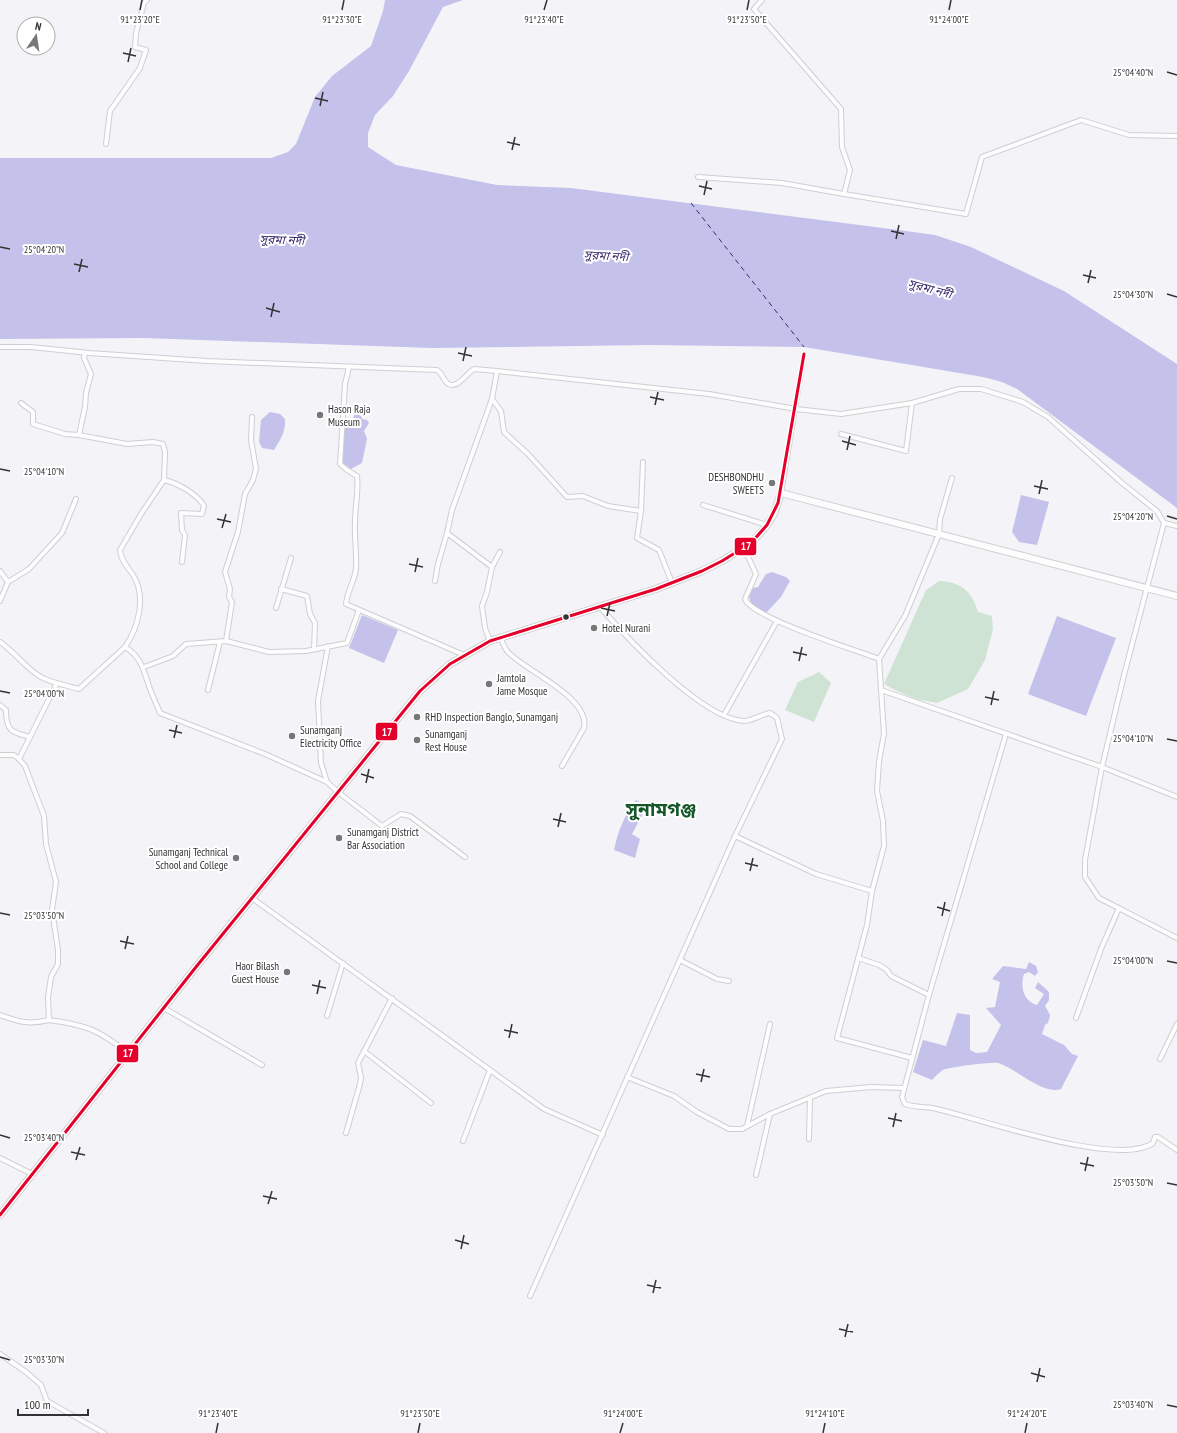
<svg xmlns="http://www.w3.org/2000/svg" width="1177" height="1433" font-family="'PT Sans Narrow','Noto Sans Bengali',sans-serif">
  <rect width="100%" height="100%" fill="#f4f4f8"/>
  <!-- green -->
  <g fill="#cee3d3">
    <path d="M 939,581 C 961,582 972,591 978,612 L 992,616 L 993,629 L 985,660 L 968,689 L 937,703 L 916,699 L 897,691 L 884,684 L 926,590 Z"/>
    <path d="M 819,672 L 831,683 L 814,722 L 785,710 L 798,682 Z"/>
  </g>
  <!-- water -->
  <g fill="#c4c1eb">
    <path d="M 385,0 L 463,0 L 443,7 L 409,71 L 393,96 L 375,115 L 368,133 L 368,147 L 396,165 L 497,185 L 571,188 L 906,231 L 935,235 L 971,247 L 1064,291 L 1177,364 L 1177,508 L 1032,400 L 1017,389 L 1002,382 L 983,377 L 804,347 L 649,345 L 432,348 L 144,338 L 0,339 L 0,158 L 271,158 L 288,152 L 296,144 L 315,97 L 332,76 L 371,46 L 383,11 Z"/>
    <path d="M 270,412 L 280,414 L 285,419 C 286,432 280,440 274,450 L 262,448 L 259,442 L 261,420 Z"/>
    <path d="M 355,413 L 361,416 L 362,419 L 367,420 L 369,423 L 364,431 L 367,439 L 362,463 L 351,469 L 341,462 L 344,423 L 345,420 L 353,419 Z"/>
    <path d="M 1021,495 L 1049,502 L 1037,545 L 1019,542 L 1012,532 Z"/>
    <path d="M 772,572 L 786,577 L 790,581 L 781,597 L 766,613 L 751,604 L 749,596 L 753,588 L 758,587 L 766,574 Z"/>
    <path d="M 362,615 L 398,630 L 384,663 L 349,648 Z"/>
    <path d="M 1057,616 L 1116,638 L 1086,716 L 1028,694 Z"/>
    <path d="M 636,800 L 647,806 L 632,834 L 640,839 L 635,858 L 614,850 C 618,831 624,816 636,800 Z"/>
    <path d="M 1029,962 L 1036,966 L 1038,972 L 1035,976 L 1029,972 L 1024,974 C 1020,986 1023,1001 1037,1005 L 1044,994 L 1035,988 L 1038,982 L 1049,992 L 1049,1000 L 1045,1006 L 1050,1015 L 1048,1023 L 1045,1025 L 1042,1034 L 1064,1045 L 1072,1054 L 1078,1056 L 1061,1089 C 1043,1096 1016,1068 998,1063 C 991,1062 951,1067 943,1070 C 939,1073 935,1076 932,1080 L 913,1072 L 923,1040 L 946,1046 L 957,1013 L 970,1015 L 970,1050 L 976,1053 L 987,1052 L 1001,1025 L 986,1008 L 995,1007 L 1000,982 L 992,979 L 1003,966 L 1026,969 Z"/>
  </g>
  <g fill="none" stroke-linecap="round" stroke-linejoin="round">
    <!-- ferry -->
    <path stroke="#38296e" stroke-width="1" stroke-dasharray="5 4" stroke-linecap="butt" d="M 691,203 L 804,347"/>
    <!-- street casing -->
    <g stroke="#cfcfd2" stroke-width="6">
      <g id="street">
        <path d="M 106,144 L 110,111 L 140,68 L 146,50 L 135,47 L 136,33 L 144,3 L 147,0"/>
        <path d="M 698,177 L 782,183 L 844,194 L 850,170 L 842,147 L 841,109 L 754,9 L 762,0"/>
        <path d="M 844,194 L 966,214 L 982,157 L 1081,120 L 1129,135 L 1177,136"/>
        <path d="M 0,347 L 31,347 L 89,353 L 207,361 L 437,370 C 442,373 443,379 447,383 C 456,391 467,373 474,369 L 497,371 L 709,394 L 796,409 L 841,414 L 912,403 L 959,389 L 981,389 L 1023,402 L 1048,417 L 1122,483 L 1157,511 L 1164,523 L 1177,526"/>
        <path d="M 349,367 L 345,384 L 340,464 L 347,470 L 357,476 C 359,492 355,506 355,522 C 354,537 357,553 356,568 C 355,581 347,591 346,604 L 464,655"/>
        <path d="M 497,371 L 492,399 L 501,411 L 504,432 L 528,454 L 567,497 L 583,496 L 608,506 L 641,511 L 637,538 L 659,550 L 672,583"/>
        <path d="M 21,403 L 33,412 L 33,424 L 65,434 L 79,435 L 85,407 L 86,393 L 91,374 L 84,358 L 85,353"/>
        <path d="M 841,434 L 906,451 L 912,403"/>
        <path d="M 164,480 C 178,483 197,494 204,506 L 202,514 L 181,513 L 182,530 L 185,535 L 182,562"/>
        <path d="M 781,493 L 804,354"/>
        <path d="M 703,505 L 767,525"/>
        <path d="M 641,511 L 643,462"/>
        <path d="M 1164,523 L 1124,675 L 1102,767 L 1085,860 L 1085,877 L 1099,898 L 1177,938"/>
        <path d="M 447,533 L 492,567"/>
        <path d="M 744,548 L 756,574 L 745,599 C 752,618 856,650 879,659"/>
        <path d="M 0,571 L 8,582"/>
        <path d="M 435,581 L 438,564 L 447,533 L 452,510 L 492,399"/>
        <path d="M 281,589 L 307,596 L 310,614 L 315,623 L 314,649"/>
        <path d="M 0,601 L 8,582 L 29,569 L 62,533 L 76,499"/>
        <path d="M 276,608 L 291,558"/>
        <path d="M 500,637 C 503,642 504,649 509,653 C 526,671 591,698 584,728 L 562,766"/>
        <path d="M 226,641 L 232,602 L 229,597 L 230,589 L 225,572 L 238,532 L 245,494 L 253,480 L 256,469 L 251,440 L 252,417"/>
        <path d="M 490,641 L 485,628 L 482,606 L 487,592 L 492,567 L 500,552"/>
        <path d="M 0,642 C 14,652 23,664 35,673 C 46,682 65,685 79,689 L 125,647 C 138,628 147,597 133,575 C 128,567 121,561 120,550 L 141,514 L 164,480 L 165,452 L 163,444 L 153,442 L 127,444 L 79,435"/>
        <path d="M 328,646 L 318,701 L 321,763 L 327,782 L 338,792 L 382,826 L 401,814 L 410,816 L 465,857"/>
        <path d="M 125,647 C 140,656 143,668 148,683 C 151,693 156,703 160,713 L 265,754 L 327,782"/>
        <path d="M 144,667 L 173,656 L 186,644 L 226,641 L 269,652 L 306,651 L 347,643 L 359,610"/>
        <path d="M 208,690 L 220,642"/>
        <path d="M 881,690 L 1102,767 L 1177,797"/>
        <path d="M 0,705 L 6,710 C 6,731 11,732 30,737"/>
        <path d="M 724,715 L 777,621"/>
        <path d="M 1006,734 L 929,995 L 902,1097 L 905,1104 C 916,1108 926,1106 937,1109 C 981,1119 1118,1168 1153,1143 L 1155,1137 L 1158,1137 L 1177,1150"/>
        <path d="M 0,755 L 14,755 L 19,759 L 25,766 L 44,816 L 46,844 L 56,882 L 52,910 L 58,950 L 58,964 L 51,977 L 48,997 L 49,1020 C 87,1025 99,1030 129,1054"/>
        <path d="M 19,759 L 57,683"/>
        <path d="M 735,836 L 816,874 L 872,891"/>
        <path d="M 252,898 L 544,1109 L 603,1135"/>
        <path d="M 858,958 L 879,965 L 887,970 L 891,976 L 929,995"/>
        <path d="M 680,960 L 717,979 L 729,981"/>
        <path d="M 164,1008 L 262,1065"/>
        <path d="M 0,1015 C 20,1022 28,1025 49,1020"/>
        <path d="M 327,1016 L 343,963"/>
        <path d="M 1076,1018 L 1101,949 L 1119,908"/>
        <path d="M 364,1051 L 431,1103"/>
        <path d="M 912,1058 L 837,1038 L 867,925 L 872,891 L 884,846 L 883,821 L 877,791 L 879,761 L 884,734 L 879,659 L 905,616 L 939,534 L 940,519 L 952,478"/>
        <path d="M 1160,1059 L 1177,1024"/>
        <path d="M 627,1077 L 674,1096 L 697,1112 L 729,1129 L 742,1129 L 770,1114 L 826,1091 L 871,1087 L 904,1088"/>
        <path d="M 747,1126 L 770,1024"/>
        <path d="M 346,1133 L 360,1084 L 361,1077 L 358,1063 L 392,998"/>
        <path d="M 809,1139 L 810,1098"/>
        <path d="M 463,1141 L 490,1070"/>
        <path d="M 0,1158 L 32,1174"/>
        <path d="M 756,1175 L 770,1114"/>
        <path d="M 530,1296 L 735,836 L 782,739 L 777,718 L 770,713 C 762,714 752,721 744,721 C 702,719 627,638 600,607"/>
        <path d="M 0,1354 L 26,1372 L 41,1385 L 47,1401 L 104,1433"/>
      </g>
    </g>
    <!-- secondary casing -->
    <g stroke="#cfcfd2" stroke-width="8">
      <path id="secondary" d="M 781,493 L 1177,596"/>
    </g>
    <!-- primary casing -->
    <g stroke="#cfcfd2" stroke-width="8">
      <path id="primary" d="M 0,1215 L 196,967 L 420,691 L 450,664 L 490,641 L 656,589 L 702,571 L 722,561 L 751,543 L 764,529 L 774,514 L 781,493"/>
    </g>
    <!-- street -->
    <use href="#street" stroke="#fdfdfe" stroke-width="4"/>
    <!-- secondary -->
    <use href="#secondary" stroke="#fdfdfe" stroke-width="6"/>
    <!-- primary -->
    <use href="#primary" stroke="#fdfdfe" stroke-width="6"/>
    <!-- bus-1 casing -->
    <g stroke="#fff" stroke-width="6">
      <path id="bus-1" d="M 0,1215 L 196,967 L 420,691 L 450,664 L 490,641 L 656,589 L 702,571 L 722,561 L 751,543 L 767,525 L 778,503 L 804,354"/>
    </g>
    <!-- bus-1 -->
    <use href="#bus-1" stroke="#e4002b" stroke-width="3"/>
  </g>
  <!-- ticks -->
  <path fill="none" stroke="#333335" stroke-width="1.5" d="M 140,10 L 142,0M 342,10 L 344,0M 544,10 L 547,0M 747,10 L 749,0M 949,10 L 951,0M 123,53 L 136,56M 128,62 L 131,48M 1167,72 L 1177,75M 315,98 L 328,101M 320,106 L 323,92M 507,142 L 520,145M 512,150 L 515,137M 699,186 L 712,189M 704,195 L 707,181M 891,231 L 904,234M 896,239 L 899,225M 0,247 L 10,249M 74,264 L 88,267M 79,272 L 82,259M 1083,275 L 1096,278M 1088,283 L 1091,270M 1167,294 L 1177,297M 266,308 L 280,312M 271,317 L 274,303M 458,353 L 472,356M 463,361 L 466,347M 650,397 L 664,400M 655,405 L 658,392M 842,441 L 856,445M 847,450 L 850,436M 0,469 L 10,471M 1034,486 L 1048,489M 1039,494 L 1042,480M 1167,516 L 1177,519M 217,519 L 231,522M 222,528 L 226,514M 409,564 L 423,567M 415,572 L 418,558M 601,608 L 615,611M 607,616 L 610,603M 793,652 L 807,655M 799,661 L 802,647M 0,691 L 10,693M 985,697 L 999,700M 991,705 L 994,691M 169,730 L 182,733M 174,738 L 177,725M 1167,739 L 1177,741M 361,774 L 374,778M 366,783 L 369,769M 553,819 L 566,822M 558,827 L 561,813M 745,863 L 758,866M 750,871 L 753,858M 937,907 L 950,911M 0,913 L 10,915M 942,916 L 945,902M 120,941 L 134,944M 125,949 L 128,936M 1167,961 L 1177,963M 312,985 L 326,988M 317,994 L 320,980M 504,1030 L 518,1033M 509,1038 L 512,1024M 696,1074 L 710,1077M 701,1082 L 704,1069M 888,1118 L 902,1121M 893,1127 L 896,1113M 0,1135 L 10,1138M 71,1152 L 85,1155M 76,1160 L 80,1147M 1080,1163 L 1094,1166M 1085,1171 L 1088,1157M 1167,1183 L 1177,1185M 263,1196 L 277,1199M 268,1204 L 272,1191M 455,1240 L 469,1244M 461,1249 L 464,1235M 647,1285 L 661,1288M 653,1293 L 656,1280M 839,1329 L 853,1332M 845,1337 L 848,1324M 0,1357 L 10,1360M 1031,1373 L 1045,1377M 1037,1382 L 1040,1368M 1167,1405 L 1177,1407M 216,1433 L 218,1423M 418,1433 L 420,1423M 620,1433 L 623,1423M 823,1433 L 825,1423M 1025,1433 L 1027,1423"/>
  <!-- markers -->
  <g fill="#777779" stroke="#fff" stroke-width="1.5">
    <circle cx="320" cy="415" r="4"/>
    <circle cx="772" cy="483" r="4"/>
    <circle cx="594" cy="628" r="4"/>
    <circle cx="489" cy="684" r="4"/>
    <circle cx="417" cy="717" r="4"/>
    <circle cx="292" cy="736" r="4"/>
    <circle cx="417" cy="740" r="4"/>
    <circle cx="339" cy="838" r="4"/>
    <circle cx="236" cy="858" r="4"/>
    <circle cx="287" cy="972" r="4"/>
  </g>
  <circle fill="#333335" stroke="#fff" stroke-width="1.5" cx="566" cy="617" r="3.5"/>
  <g text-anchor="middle" stroke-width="4" stroke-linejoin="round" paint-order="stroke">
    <!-- poi labels -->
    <g font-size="11" fill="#333335" stroke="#fff" text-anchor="start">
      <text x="328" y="413">Hason Raja<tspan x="328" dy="13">Museum</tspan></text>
      <text x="764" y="481" text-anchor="end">DESHBONDHU<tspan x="764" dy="13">SWEETS</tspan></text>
      <text x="602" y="632">Hotel Nurani</text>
      <text x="497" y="682">Jamtola<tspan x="497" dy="13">Jame Mosque</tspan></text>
      <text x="425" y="721">RHD Inspection Banglo, Sunamganj</text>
      <text x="300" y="734">Sunamganj<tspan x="300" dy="13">Electricity Office</tspan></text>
      <text x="425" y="738">Sunamganj<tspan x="425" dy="13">Rest House</tspan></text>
      <text x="347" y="836">Sunamganj District<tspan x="347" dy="13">Bar Association</tspan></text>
      <text x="228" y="856" text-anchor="end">Sunamganj Technical<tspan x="228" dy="13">School and College</tspan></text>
      <text x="279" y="970" text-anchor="end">Haor Bilash<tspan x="279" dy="13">Guest House</tspan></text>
    </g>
    <!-- water labels -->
    <g font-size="12" font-style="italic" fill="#38296e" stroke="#fff">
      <text transform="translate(282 240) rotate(2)" y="4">সুরমা নদী</text>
      <text transform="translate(606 256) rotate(3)" y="4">সুরমা নদী</text>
      <text transform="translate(930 289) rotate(15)" y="4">সুরমা নদী</text>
    </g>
    <!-- town labels -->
    <g font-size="19" font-weight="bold" fill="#155729" stroke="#fff">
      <text x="661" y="816">সুনামগঞ্জ</text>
    </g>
  </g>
  <g font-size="10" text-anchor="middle" fill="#333335" stroke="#fff" stroke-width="4" stroke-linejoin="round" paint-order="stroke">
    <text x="140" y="23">91°23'20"E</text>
    <text x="342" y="23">91°23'30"E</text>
    <text x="544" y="23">91°23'40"E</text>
    <text x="747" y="23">91°23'50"E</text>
    <text x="949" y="23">91°24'00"E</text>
    <text x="1133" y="76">25°04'40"N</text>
    <text x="44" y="253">25°04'20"N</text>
    <text x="1133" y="298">25°04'30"N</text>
    <text x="44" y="475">25°04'10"N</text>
    <text x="1133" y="520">25°04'20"N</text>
    <text x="44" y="697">25°04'00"N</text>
    <text x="1133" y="742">25°04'10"N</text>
    <text x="44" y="919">25°03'50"N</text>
    <text x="1133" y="964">25°04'00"N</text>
    <text x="44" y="1141">25°03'40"N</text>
    <text x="1133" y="1186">25°03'50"N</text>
    <text x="44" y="1363">25°03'30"N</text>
    <text x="1133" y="1408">25°03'40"N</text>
    <text x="218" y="1417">91°23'40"E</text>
    <text x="420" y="1417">91°23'50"E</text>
    <text x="623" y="1417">91°24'00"E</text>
    <text x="825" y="1417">91°24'10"E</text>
    <text x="1027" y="1417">91°24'20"E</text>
  </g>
  <g stroke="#fff" stroke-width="1.5">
    <rect x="734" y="537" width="23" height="19" rx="4" fill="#e4002b"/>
    <rect x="375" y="722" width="23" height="19" rx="4" fill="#e4002b"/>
    <rect x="116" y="1044" width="23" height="19" rx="4" fill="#e4002b"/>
  </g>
  <g font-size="11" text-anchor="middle" font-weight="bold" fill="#fff">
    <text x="746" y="550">17</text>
    <text x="387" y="736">17</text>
    <text x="128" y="1057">17</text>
  </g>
  <!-- north arrow -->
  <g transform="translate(36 36) rotate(13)"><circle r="19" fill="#ffffff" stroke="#adadae"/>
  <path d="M0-3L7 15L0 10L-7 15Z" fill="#777779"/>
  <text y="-6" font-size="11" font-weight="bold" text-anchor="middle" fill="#333335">N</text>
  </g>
  <!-- scale -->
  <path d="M18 1409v6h70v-6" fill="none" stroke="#333335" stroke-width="2"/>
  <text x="24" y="1409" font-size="12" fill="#333335" stroke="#ffffff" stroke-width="3" paint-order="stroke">100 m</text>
</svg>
